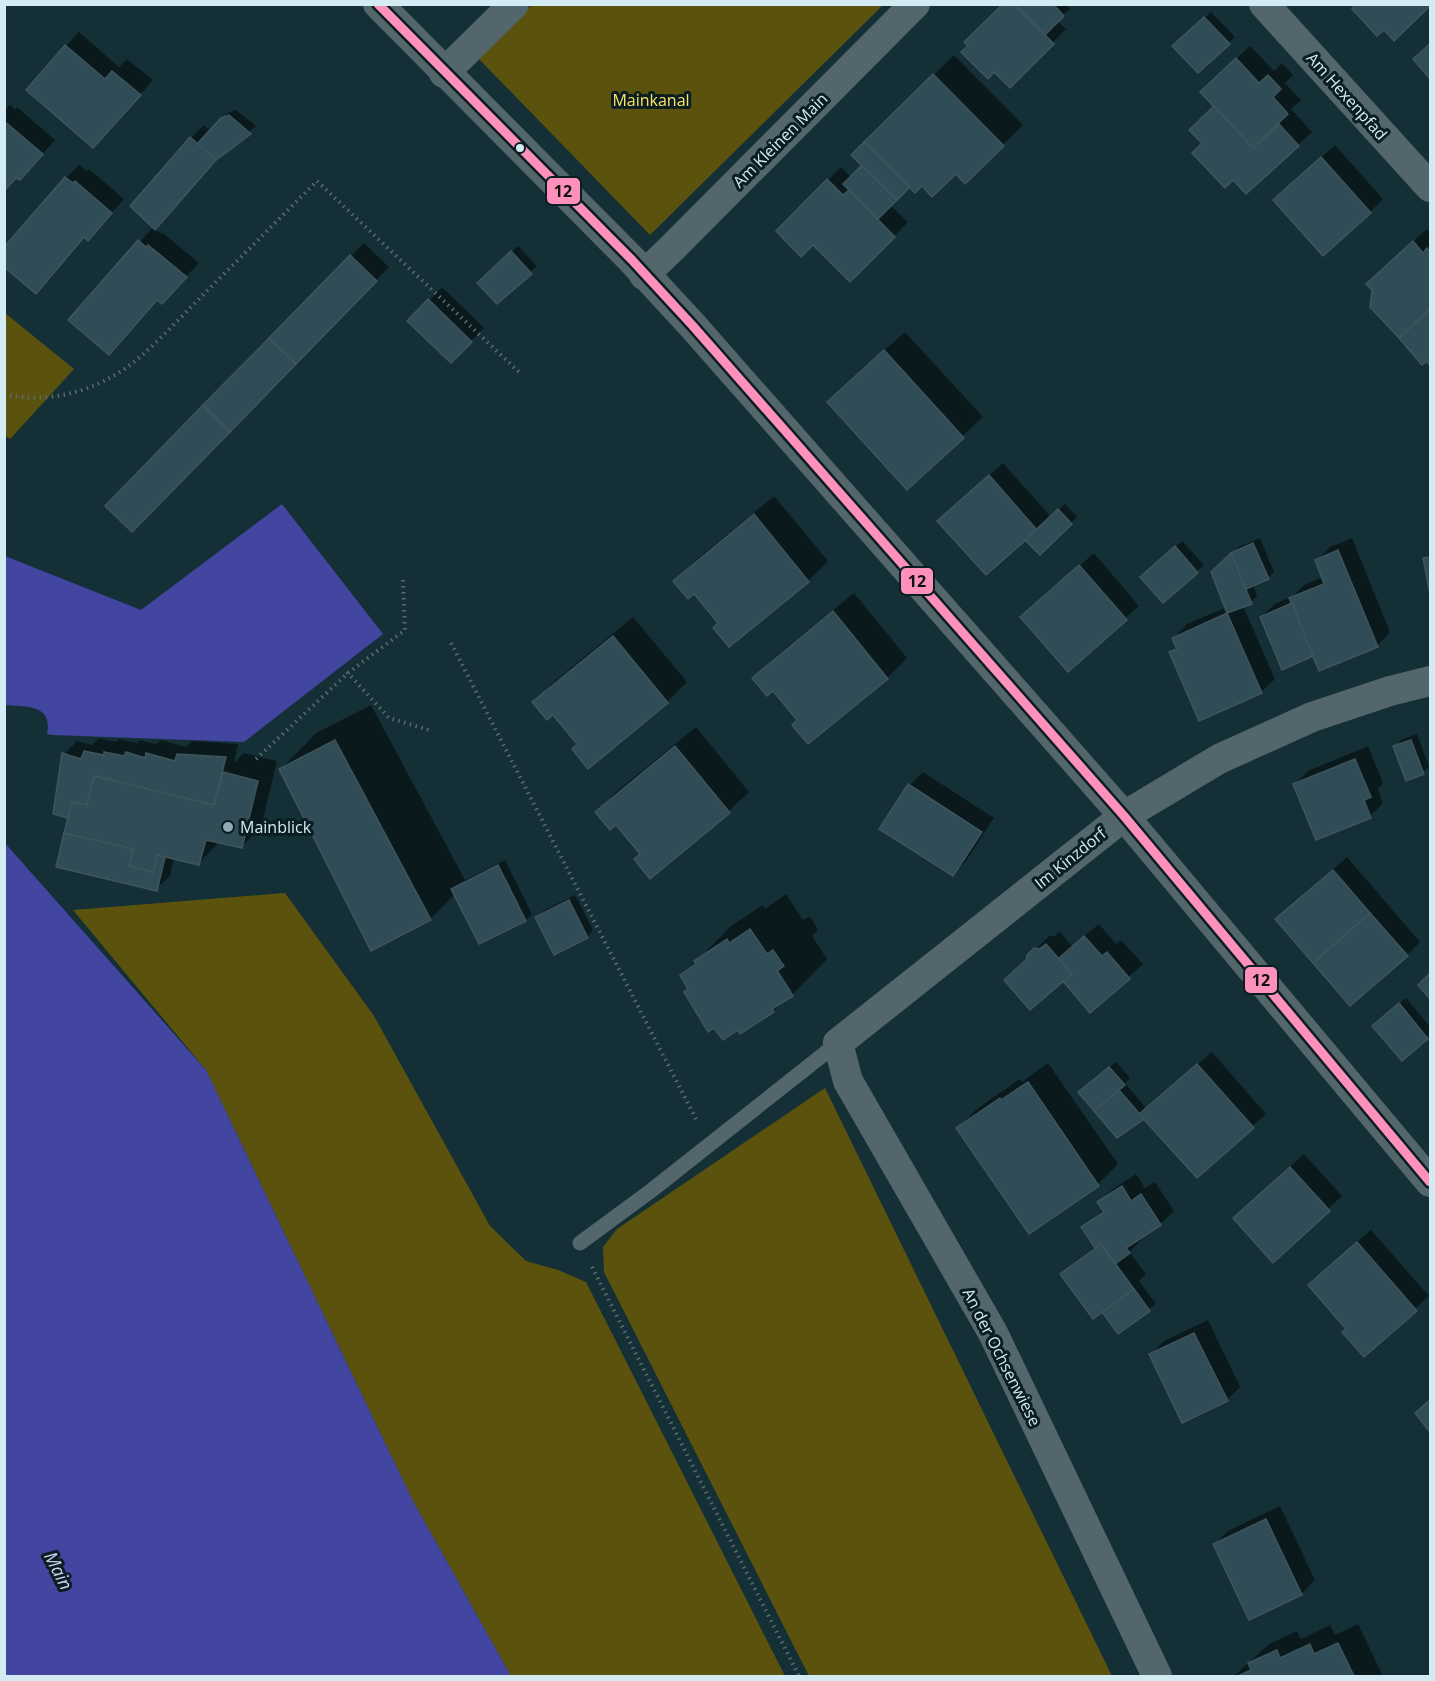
<svg xmlns="http://www.w3.org/2000/svg" width="1435" height="1681" font-family="'Open Sans',sans-serif">
  <rect width="100%" height="100%" fill="#143036"/>
  <!-- green -->
  <g fill="#5b530d">
    <path d="M 532,5 L 883,5 L 650,235 L 478,58 Z"/>
    <path d="M 5,313 L 74,369 L 10,439 L 4,435 Z"/>
    <path d="M 285,893 L 374,1016 L 490,1226 L 526,1261 L 558,1270 L 586,1282 L 785,1676 L 511,1676 L 413,1501 L 206,1070 L 73,910 Z"/>
    <path d="M 825,1088 L 1112,1676 L 809,1676 L 604,1272 L 603,1247 L 617,1229 Z"/>
  </g>
  <!-- water -->
  <g fill="#4246a0">
    <path d="M 282,504 L 383,634 L 253,735 L 244,742 L 53,735 L 47,734 C 53,704 27,707 5,705 L 5,556 L 141,610 Z"/>
    <path d="M 4,842 L 206,1070 L 413,1501 L 511,1676 L 5,1676 Z"/>
  </g>
  <!-- shadow -->
  <g fill="#0007" fill-rule="evenodd">
    <path d="M 1005,4 L 1066,4 L 1070,9 L 1057,21 L 1066,29 L 1010,85 Z"/>
    <path d="M 1211,12 L 1235,37 L 1198,71 L 1181,39 Z"/>
    <path d="M 79,32 L 119,67 L 127,59 L 153,80 L 107,133 L 66,46 Z"/>
    <path d="M 1250,46 L 1274,71 L 1282,63 L 1293,75 L 1285,83 L 1301,100 L 1291,109 L 1312,132 L 1246,192 L 1203,143 L 1216,106 L 1215,78 Z"/>
    <path d="M 954,55 L 1023,125 L 965,182 L 956,172 L 922,184 L 909,185 L 890,205 L 908,222 L 850,280 L 813,243 L 778,231 L 841,167 L 852,178 L 864,165 L 853,155 Z"/>
    <path d="M 10,105 L 15,110 L 17,107 L 55,140 L 33,165 L 17,176 L 4,191 L 4,110 Z"/>
    <path d="M 236,110 L 256,126 L 220,155 L 154,229 L 161,234 L 163,233 L 199,263 L 161,302 L 158,299 L 70,320 L 154,226 L 191,138 L 204,125 L 211,131 L 229,112 Z"/>
    <path d="M 1335,145 L 1383,199 L 1370,212 L 1289,187 Z"/>
    <path d="M 79,165 L 87,171 L 89,169 L 124,199 L 88,239 L 85,236 L 49,279 L 66,178 Z"/>
    <path d="M 1427,229 L 1430,233 L 1430,364 L 1381,270 Z"/>
    <path d="M 364,243 L 389,267 L 132,530 L 107,506 Z"/>
    <path d="M 518,246 L 537,266 L 497,302 L 479,283 Z"/>
    <path d="M 442,287 L 484,328 L 451,361 L 409,321 Z"/>
    <path d="M 905,332 L 983,417 L 907,487 L 849,382 Z"/>
    <path d="M 1003,463 L 1051,517 L 1065,504 L 1077,517 L 1040,553 L 1026,538 L 952,508 Z"/>
    <path d="M 774,496 L 828,561 L 808,581 L 720,623 L 694,592 L 675,581 L 695,561 Z"/>
    <path d="M 1260,538 L 1274,572 L 1268,578 L 1253,585 L 1257,596 L 1251,602 L 1243,606 L 1275,679 L 1261,692 L 1171,653 L 1178,646 L 1174,638 L 1187,624 L 1227,607 L 1219,565 L 1239,547 Z"/>
    <path d="M 1352,538 L 1390,632 L 1377,646 L 1314,654 L 1261,617 L 1275,604 L 1293,596 L 1304,585 L 1323,577 L 1317,560 L 1330,547 Z"/>
    <path d="M 1182,541 L 1204,565 L 1163,601 L 1148,570 Z"/>
    <path d="M 1094,553 L 1139,606 L 1068,670 L 1022,617 Z"/>
    <path d="M 1430,553 L 1430,586 L 1425,559 Z"/>
    <path d="M 854,593 L 907,658 L 887,678 L 799,720 L 773,689 L 754,678 L 774,658 Z"/>
    <path d="M 633,617 L 687,682 L 667,702 L 588,766 L 579,744 L 553,713 L 534,702 L 554,682 Z"/>
    <path d="M 371,705 L 465,880 L 505,860 L 532,914 L 526,920 L 479,942 L 455,894 L 431,918 L 371,949 L 281,769 L 316,733 Z"/>
    <path d="M 696,727 L 749,792 L 729,811 L 651,876 L 641,854 L 616,823 L 597,812 L 616,792 Z"/>
    <path d="M 1417,734 L 1429,766 L 1423,773 L 1395,747 L 1401,740 Z"/>
    <path d="M 99,738 L 116,742 L 119,739 L 137,743 L 140,740 L 156,744 L 161,740 L 186,747 L 192,741 L 238,744 L 234,763 L 244,753 L 277,761 L 261,827 L 241,847 L 219,842 L 199,863 L 174,858 L 170,876 L 156,889 L 70,817 L 64,754 L 77,741 L 92,745 Z"/>
    <path d="M 1368,746 L 1383,783 L 1378,789 L 1383,803 L 1370,816 L 1295,784 L 1308,771 Z"/>
    <path d="M 923,772 L 994,818 L 966,861 L 953,874 L 910,785 Z"/>
    <path d="M 1347,857 L 1420,942 L 1407,955 L 1277,919 Z"/>
    <path d="M 786,894 L 803,920 L 810,916 L 818,930 L 812,936 L 827,959 L 792,995 L 773,1011 L 690,988 L 682,976 L 731,926 L 763,905 L 765,909 ZM 774,964 L 792,991 L 788,991 L 771,966 Z"/>
    <path d="M 575,895 L 593,930 L 587,937 L 537,918 L 543,911 Z"/>
    <path d="M 1099,924 L 1116,944 L 1121,940 L 1143,964 L 1090,1011 L 1064,979 L 1006,980 L 1049,936 L 1054,936 L 1060,932 L 1072,946 Z"/>
    <path d="M 1406,998 L 1430,1027 L 1430,1034 L 1402,1059 L 1381,1019 Z"/>
    <path d="M 1212,1052 L 1266,1114 L 1197,1175 L 1144,1118 L 1087,1086 L 1116,1062 L 1130,1078 L 1125,1083 L 1147,1109 Z"/>
    <path d="M 1048,1063 L 1118,1164 L 1098,1184 L 1029,1232 L 958,1128 L 978,1108 L 1020,1079 L 1022,1082 Z"/>
    <path d="M 1304,1154 L 1342,1196 L 1273,1260 L 1249,1205 Z"/>
    <path d="M 1136,1174 L 1145,1188 L 1155,1182 L 1174,1211 L 1160,1224 L 1141,1237 L 1142,1239 L 1129,1252 L 1146,1274 L 1139,1281 L 1156,1304 L 1119,1332 L 1102,1310 L 1062,1274 L 1076,1261 L 1096,1246 L 1083,1227 L 1104,1209 L 1099,1202 L 1113,1189 Z"/>
    <path d="M 1371,1230 L 1429,1296 L 1364,1355 L 1348,1328 L 1323,1272 Z"/>
    <path d="M 1208,1320 L 1240,1387 L 1227,1400 L 1150,1355 L 1164,1341 Z"/>
    <path d="M 1280,1506 L 1315,1580 L 1301,1594 L 1215,1544 L 1228,1531 Z"/>
    <path d="M 1358,1624 L 1383,1676 L 1234,1676 L 1269,1644 L 1297,1631 L 1301,1639 L 1330,1625 L 1335,1635 Z"/>
  </g>
  <!-- building -->
  <g fill="#304c56" stroke="#40545b" stroke-width="1.5">
    <path d="M 1003,4 L 1014,4 L 1054,44 L 1010,88 L 994,72 L 988,79 L 961,52 L 968,46 L 964,42 Z"/>
    <path d="M 1014,4 L 1053,4 L 1064,16 L 1045,35 Z"/>
    <path d="M 1356,4 L 1430,4 L 1430,6 L 1394,41 L 1384,30 L 1377,36 L 1352,9 Z"/>
    <path d="M 1204,17 L 1230,44 L 1198,73 L 1172,46 Z"/>
    <path d="M 1430,44 L 1430,79 L 1413,59 Z"/>
    <path d="M 65,45 L 105,79 L 112,71 L 141,95 L 93,148 L 26,90 Z"/>
    <path d="M 1236,58 L 1259,83 L 1268,75 L 1281,89 L 1273,97 L 1288,114 L 1253,148 L 1200,92 Z"/>
    <path d="M 933,74 L 1004,146 L 965,184 L 956,174 L 932,197 L 922,186 L 915,193 L 864,142 Z"/>
    <path d="M 1214,106 L 1253,148 L 1279,124 L 1299,146 L 1246,194 L 1233,180 L 1225,188 L 1192,153 L 1202,143 L 1189,130 Z"/>
    <path d="M 229,115 L 251,134 L 216,160 L 197,144 L 221,118 Z"/>
    <path d="M 4,121 L 43,154 L 20,180 L 16,178 L 4,191 Z"/>
    <path d="M 190,137 L 216,160 L 155,230 L 130,206 Z"/>
    <path d="M 864,142 L 910,187 L 897,200 L 851,155 Z"/>
    <path d="M 1321,157 L 1371,213 L 1323,256 L 1273,200 Z"/>
    <path d="M 862,165 L 897,200 L 878,219 L 843,184 Z"/>
    <path d="M 65,177 L 73,183 L 75,181 L 112,213 L 88,241 L 84,237 L 36,294 L 4,267 L 4,247 Z"/>
    <path d="M 827,179 L 843,195 L 849,190 L 895,237 L 850,282 L 813,245 L 801,257 L 776,231 Z"/>
    <path d="M 138,240 L 146,247 L 148,245 L 187,277 L 162,304 L 157,300 L 109,355 L 68,320 Z"/>
    <path d="M 1413,241 L 1423,253 L 1427,248 L 1430,252 L 1430,309 L 1399,338 L 1370,307 L 1372,290 L 1366,284 Z"/>
    <path d="M 511,251 L 532,274 L 497,304 L 477,283 Z"/>
    <path d="M 350,255 L 377,281 L 296,364 L 269,338 Z"/>
    <path d="M 428,299 L 472,342 L 451,363 L 407,321 Z"/>
    <path d="M 1430,309 L 1430,366 L 1427,361 L 1422,365 L 1399,338 Z"/>
    <path d="M 269,338 L 296,364 L 230,432 L 203,405 Z"/>
    <path d="M 884,350 L 964,438 L 907,490 L 827,402 Z"/>
    <path d="M 203,405 L 230,432 L 132,532 L 105,506 Z"/>
    <path d="M 989,475 L 1037,530 L 986,575 L 937,521 Z"/>
    <path d="M 1058,509 L 1072,524 L 1040,555 L 1025,540 Z"/>
    <path d="M 754,514 L 809,582 L 729,647 L 713,628 L 718,623 L 694,594 L 688,599 L 673,581 Z"/>
    <path d="M 1253,543 L 1269,579 L 1246,589 L 1231,553 Z"/>
    <path d="M 1175,546 L 1198,573 L 1163,603 L 1140,577 Z"/>
    <path d="M 1338,550 L 1378,647 L 1319,671 L 1289,598 L 1324,584 L 1315,560 Z"/>
    <path d="M 1231,553 L 1252,604 L 1227,613 L 1211,572 Z"/>
    <path d="M 1430,557 L 1430,594 L 1423,558 Z"/>
    <path d="M 1079,565 L 1127,620 L 1068,672 L 1020,617 Z"/>
    <path d="M 1292,603 L 1313,656 L 1282,670 L 1260,617 Z"/>
    <path d="M 833,611 L 888,679 L 808,744 L 792,725 L 797,720 L 773,691 L 767,696 L 752,678 Z"/>
    <path d="M 1227,613 L 1262,693 L 1199,721 L 1169,652 L 1177,649 L 1172,638 Z"/>
    <path d="M 613,636 L 668,703 L 588,769 L 572,749 L 577,744 L 553,715 L 547,720 L 532,702 Z"/>
    <path d="M 335,740 L 431,920 L 371,951 L 279,769 Z"/>
    <path d="M 1411,740 L 1424,774 L 1406,781 L 1393,746 Z"/>
    <path d="M 675,746 L 730,813 L 650,879 L 634,859 L 640,854 L 616,825 L 610,830 L 595,812 Z"/>
    <path d="M 84,751 L 104,755 L 104,752 L 124,756 L 126,752 L 145,758 L 146,753 L 175,761 L 177,754 L 226,757 L 214,805 L 94,776 L 87,805 L 72,802 L 68,818 L 53,814 L 62,753 L 81,759 Z"/>
    <path d="M 1355,759 L 1371,797 L 1364,800 L 1371,818 L 1316,840 L 1293,784 Z"/>
    <path d="M 223,772 L 258,781 L 242,848 L 206,840 L 199,865 L 157,855 L 153,872 L 129,866 L 133,849 L 64,833 L 72,802 L 87,805 L 94,776 L 214,805 Z"/>
    <path d="M 908,784 L 982,832 L 953,876 L 879,829 Z"/>
    <path d="M 64,833 L 133,849 L 129,866 L 153,872 L 157,855 L 165,857 L 157,891 L 56,867 Z"/>
    <path d="M 498,865 L 526,921 L 479,944 L 451,889 Z"/>
    <path d="M 1333,870 L 1370,913 L 1313,963 L 1275,919 Z"/>
    <path d="M 569,900 L 588,938 L 554,955 L 535,917 Z"/>
    <path d="M 1370,913 L 1408,956 L 1350,1006 L 1313,963 Z"/>
    <path d="M 750,929 L 767,954 L 773,950 L 784,966 L 777,971 L 793,996 L 772,1009 L 774,1012 L 740,1034 L 738,1030 L 723,1040 L 714,1028 L 708,1032 L 684,992 L 688,989 L 680,975 L 696,964 L 694,961 L 727,939 L 729,943 Z"/>
    <path d="M 1084,936 L 1102,956 L 1107,952 L 1130,979 L 1090,1013 L 1063,981 L 1072,974 L 1058,959 Z"/>
    <path d="M 1046,944 L 1072,974 L 1030,1010 L 1004,980 L 1026,960 L 1027,955 L 1034,948 L 1039,949 Z"/>
    <path d="M 1430,973 L 1430,999 L 1418,985 Z"/>
    <path d="M 1399,1003 L 1428,1039 L 1402,1061 L 1372,1026 Z"/>
    <path d="M 1197,1064 L 1254,1128 L 1197,1178 L 1139,1114 Z"/>
    <path d="M 1109,1067 L 1125,1085 L 1094,1111 L 1078,1092 Z"/>
    <path d="M 1028,1082 L 1099,1186 L 1029,1234 L 956,1128 L 1000,1098 L 1001,1100 Z"/>
    <path d="M 1119,1090 L 1144,1119 L 1117,1138 L 1094,1111 Z"/>
    <path d="M 1290,1167 L 1330,1211 L 1273,1263 L 1233,1218 Z"/>
    <path d="M 1122,1186 L 1131,1201 L 1141,1194 L 1161,1225 L 1126,1248 L 1130,1253 L 1115,1264 L 1101,1244 L 1095,1248 L 1081,1227 L 1104,1212 L 1097,1202 Z"/>
    <path d="M 1357,1242 L 1417,1311 L 1364,1357 L 1342,1332 L 1346,1329 L 1308,1285 Z"/>
    <path d="M 1101,1244 L 1134,1289 L 1093,1319 L 1060,1274 Z"/>
    <path d="M 1134,1289 L 1150,1311 L 1118,1334 L 1102,1312 Z"/>
    <path d="M 1194,1333 L 1228,1401 L 1182,1423 L 1149,1354 Z"/>
    <path d="M 1430,1400 L 1430,1432 L 1415,1413 Z"/>
    <path d="M 1266,1519 L 1302,1595 L 1249,1620 L 1213,1544 Z"/>
    <path d="M 1338,1643 L 1354,1676 L 1238,1676 L 1251,1670 L 1248,1663 L 1277,1650 L 1280,1658 L 1310,1644 L 1314,1654 Z"/>
  </g>
  <g fill="none" stroke-linecap="round" stroke-linejoin="round">
    <!-- path -->
    <g stroke="#5a6b6f" stroke-width="4" stroke-dasharray="1.5 4.5" stroke-linecap="butt">
      <path d="M 4,394 C 45,404 88,393 123,370 C 149,352 174,324 197,301 C 237,261 277,221 317,181 L 521,374"/>
      <path d="M 403,580 L 405,630 L 348,673 L 389,718 L 429,730"/>
      <path d="M 451,643 L 697,1121"/>
      <path d="M 256,759 L 348,673"/>
      <path d="M 592,1267 L 799,1676"/>
    </g>
    <!-- service -->
    <path stroke="#52666b" stroke-width="15" d="M 580,1243 L 652,1190 L 838,1043"/>
    <!-- minor -->
    <g stroke="#52666b" stroke-width="30">
      <path d="M 378,4 L 632,260 L 692,325 L 1124,816 L 1430,1182"/>
      <path d="M 1264,4 L 1430,187"/>
      <path d="M 444,73 L 514,4"/>
      <path d="M 644,275 L 671,249 L 915,4"/>
      <path d="M 1157,1676 L 993,1333 L 848,1081 L 838,1043 L 1124,816 L 1219,759 L 1312,717 L 1390,691 L 1430,681"/>
    </g>
    <!-- bus-1 casing -->
    <g stroke="#0a1d23" stroke-width="14">
      <path id="bus-1" d="M 378,4 L 632,260 L 692,325 L 1124,816 L 1430,1182"/>
    </g>
    <!-- bus-1 -->
    <use href="#bus-1" stroke="#fd91bc" stroke-width="9"/>
  </g>
  <!-- markers -->
  <circle fill="#d3ebf3" stroke="#0a1d23" stroke-width="2" cx="520" cy="148" r="5"/>
  <circle fill="#90aab1" stroke="#0a1d23" stroke-width="2" cx="228" cy="827" r="6"/>
  <g text-anchor="middle" stroke-width="6" stroke-linejoin="round" paint-order="stroke">
    <!-- street labels -->
    <g font-size="16" fill="#d3ebf3" stroke="#0a1d23">
      <text transform="translate(1347 96) rotate(48)" y="6">Am Hexenpfad</text>
      <text transform="translate(780 140) rotate(-45)" y="6">Am Kleinen Main</text>
      <text transform="translate(1070 858) rotate(-39)" y="6">Im Kinzdorf</text>
      <text transform="translate(1002 1357) rotate(63)" y="6">An der Ochsenwiese</text>
    </g>
    <!-- park labels -->
    <g font-size="16" fill="#fce264" stroke="#0a1d23">
      <text x="651" y="106">Mainkanal</text>
    </g>
    <!-- poi labels -->
    <g font-size="16" fill="#d3ebf3" stroke="#0a1d23" text-anchor="start">
      <text x="240" y="833">Mainblick</text>
    </g>
    <!-- water labels -->
    <g font-size="18" font-style="italic" fill="#ced2ed" stroke="#0a1d23">
      <text transform="translate(58 1571) rotate(63)" y="6">Main</text>
    </g>
  </g>
  <g stroke="#0a1d23" stroke-width="2">
    <rect x="546" y="177" width="35" height="28" rx="6" fill="#fd91bc"/>
    <rect x="900" y="567" width="34" height="28" rx="6" fill="#fd91bc"/>
    <rect x="1244" y="966" width="34" height="28" rx="6" fill="#fd91bc"/>
  </g>
  <g font-size="16" text-anchor="middle" font-weight="bold" fill="#111">
    <text x="563" y="197">12</text>
    <text x="917" y="587">12</text>
    <text x="1261" y="986">12</text>
  </g>
  <!-- border -->
  <rect width="1435" height="1681" fill="none" stroke="#d3ebf3" stroke-width="12"/>
</svg>
